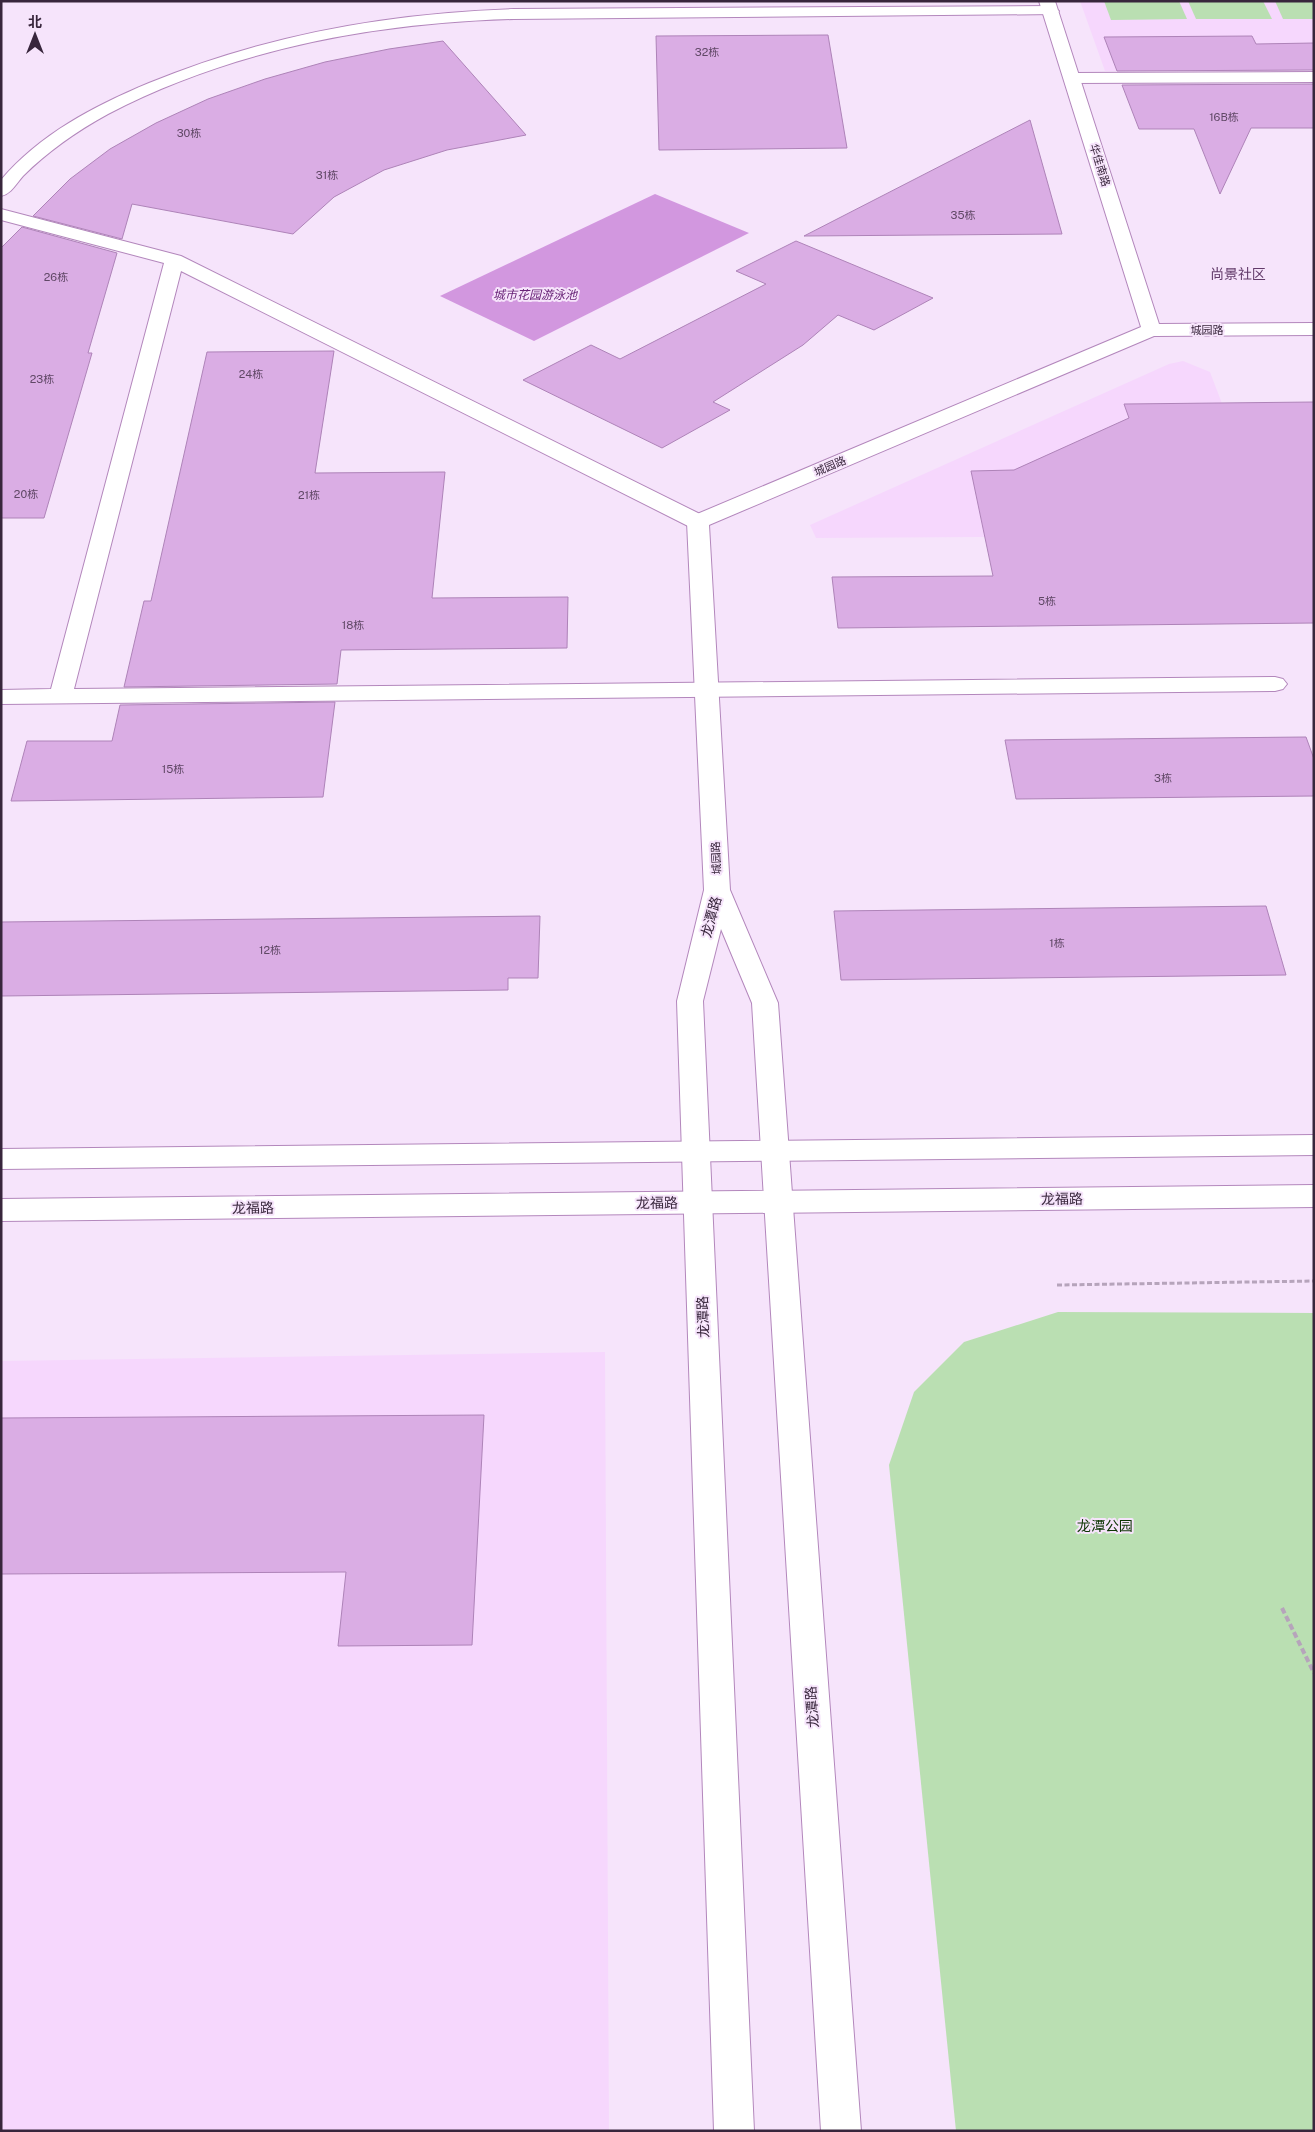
<svg xmlns="http://www.w3.org/2000/svg" width="1315" height="2132" font-family="'Public Sans','Noto Sans SC',sans-serif">
  <rect width="100%" height="100%" fill="#f6e4fb"/>
  <!-- built -->
  <g fill="#f6d7fd">
    <path d="M 1080,1 L 1314,1 L 1314,70 L 1105,71 Z"/>
    <path d="M 1183,361 L 1210,372 L 1272,535 L 816,538 L 810,525 L 1169,364 Z"/>
    <path d="M 605,1352 L 609,2131 L 1,2131 L 1,1361 Z"/>
  </g>
  <!-- green -->
  <g fill="#badfb2">
    <path d="M 1104,1 L 1179,1 L 1187,19 L 1111,20 Z"/>
    <path d="M 1188,1 L 1263,1 L 1272,19 L 1196,19 Z"/>
    <path d="M 1275,1 L 1314,1 L 1314,19 L 1283,19 Z"/>
    <path d="M 1058,1312 L 1314,1313 L 1314,2131 L 956,2131 L 889,1465 L 914,1392 L 964,1342 Z"/>
  </g>
  <!-- water -->
  <path fill="#d297df" d="M 655,194 L 749,233 L 534,341 L 440,296 Z"/>
  <!-- building -->
  <g fill="#daade4" stroke="#ae83b8">
    <path d="M 828,35 L 847,148 L 659,150 L 656,36 Z"/>
    <path d="M 1252,36 L 1256,44 L 1314,43 L 1314,70 L 1117,71 L 1104,37 Z"/>
    <path d="M 443,41 L 526,135 L 447,150 L 384,170 L 334,197 L 293,234 L 132,204 L 122,239 L 33,216 L 70,179 L 110,149 L 156,123 L 208,99 L 265,79 L 325,62 L 389,49 Z"/>
    <path d="M 1314,84 L 1314,128 L 1251,128 L 1220,194 L 1194,129 L 1139,129 L 1122,85 Z"/>
    <path d="M 1030,120 L 1062,234 L 804,236 Z"/>
    <path d="M 22,227 L 117,253 L 88,353 L 92,353 L 44,518 L 1,518 L 1,248 Z"/>
    <path d="M 796,241 L 933,298 L 874,330 L 838,315 L 803,345 L 713,402 L 730,410 L 662,448 L 523,380 L 591,345 L 620,359 L 766,284 L 736,271 Z"/>
    <path d="M 334,351 L 315,473 L 445,472 L 432,598 L 568,597 L 567,648 L 341,650 L 337,684 L 124,687 L 144,601 L 151,601 L 207,352 Z"/>
    <path d="M 1314,402 L 1314,623 L 838,628 L 832,577 L 993,576 L 971,471 L 1014,470 L 1129,418 L 1124,404 Z"/>
    <path d="M 335,702 L 323,797 L 11,801 L 27,741 L 112,741 L 120,705 Z"/>
    <path d="M 1306,737 L 1314,759 L 1314,796 L 1016,799 L 1005,740 Z"/>
    <path d="M 1266,906 L 1286,975 L 841,980 L 834,911 Z"/>
    <path d="M 540,916 L 538,978 L 508,978 L 508,990 L 1,996 L 1,922 Z"/>
    <path d="M 484,1415 L 472,1645 L 338,1646 L 346,1572 L 1,1574 L 1,1418 Z"/>
  </g>
  <g fill="none" stroke-linecap="round" stroke-linejoin="round">
    <!-- lane casing -->
    <g stroke="#b387bc" stroke-width="2">
      <g id="lane">
        <path d="M 1051,6 L 1059,11 L 1057,14 L 514,19 C 374,23 233,49 108,114 C 77,131 48,151 23,176 C 16,184 11,194 1,196 L 1,180 C 40,134 94,106 149,83 C 265,35 389,13 514,9 Z"/>
        <path d="M 1314,72 L 1314,82 L 1073,83 L 1067,81 L 1065,78 L 1067,75 L 1073,73 Z"/>
        <path d="M 1,209 L 181,256 L 706,517 L 709,522 L 706,527 L 698,528 L 690,527 L 181,271 L 74,689 L 1275,677 L 1283,679 L 1287,684 L 1283,689 L 1275,691 L 1,704 L 1,690 L 51,689 L 164,263 L 1,220 Z"/>
      </g>
    </g>
    <!-- street casing -->
    <g stroke="#b387bc" stroke-width="2">
      <path id="street" d="M 1039,1 L 1055,1 L 1159,324 L 1314,323 L 1314,335 L 1154,336 L 709,525 L 730,890 L 778,1003 L 861,2131 L 821,2131 L 752,1003 L 721,929 L 703,1001 L 754,2131 L 714,2131 L 677,1001 L 704,890 L 687,522 L 690,517 L 1141,327 Z"/>
    </g>
    <!-- secondary casing -->
    <g stroke="#b387bc" stroke-width="2">
      <g id="secondary">
        <path d="M 1314,1135 L 1314,1155 L 1,1169 L 1,1149 Z"/>
        <path d="M 1314,1185 L 1314,1207 L 1,1221 L 1,1199 Z"/>
      </g>
    </g>
    <!-- path-far1 -->
    <path stroke="#b6a4bb" stroke-width="3" stroke-dasharray="5 2.5" stroke-linecap="butt" d="M 1057,1285 L 1314,1281"/>
    <!-- path -->
    <path stroke="#b6a4bb" stroke-width="4" stroke-dasharray="6 3" stroke-linecap="butt" d="M 1282,1608 L 1314,1673"/>
    <!-- lane -->
    <use href="#lane" fill="#fff" fill-rule="evenodd"/>
    <!-- street -->
    <use href="#street" fill="#fff" fill-rule="evenodd"/>
    <!-- secondary -->
    <use href="#secondary" fill="#fff" fill-rule="evenodd"/>
  </g>
  <g text-anchor="middle" stroke-width="4" stroke-linejoin="round" paint-order="stroke">
    <!-- number labels -->
    <g font-size="11" fill="#604866">
      <text x="707" y="56">32栋</text>
      <text x="1224" y="121">16B栋</text>
      <text x="189" y="137">30栋</text>
      <text x="327" y="179">31栋</text>
      <text x="963" y="219">35栋</text>
      <text x="56" y="281">26栋</text>
      <text x="251" y="378">24栋</text>
      <text x="42" y="383">23栋</text>
      <text x="26" y="498">20栋</text>
      <text x="309" y="499">21栋</text>
      <text x="1047" y="605">5栋</text>
      <text x="353" y="629">18栋</text>
      <text x="173" y="773">15栋</text>
      <text x="1163" y="782">3栋</text>
      <text x="1057" y="947">1栋</text>
      <text x="270" y="954">12栋</text>
    </g>
    <!-- far-street labels -->
    <g font-size="11" fill="#38263c" stroke="#f6e4fb">
      <text transform="translate(1100 165) rotate(73)" y="4">华佳南路</text>
      <text x="1207" y="334">城园路</text>
      <text transform="translate(830 466) rotate(-23)" y="4">城园路</text>
      <text transform="translate(716 858) rotate(-93)" y="4">城园路</text>
    </g>
    <!-- far-water labels -->
    <g font-size="12" font-style="italic" fill="#682277" stroke="#f6e4fb">
      <text x="535" y="299">城市花园游泳池</text>
    </g>
    <!-- far-quarter labels -->
    <g font-size="14" fill="#623a6a" stroke="#f6e4fb">
      <text x="1238" y="279">尚景社区</text>
    </g>
    <!-- street labels -->
    <g font-size="14" fill="#38263c" stroke="#f6e4fb">
      <text transform="translate(711 917) rotate(-75)" y="5">龙潭路</text>
      <text transform="translate(1062 1199) rotate(-1)" y="5">龙福路</text>
      <text transform="translate(657 1203) rotate(-1)" y="5">龙福路</text>
      <text transform="translate(253 1208) rotate(-1)" y="5">龙福路</text>
      <text transform="translate(703 1317) rotate(-92)" y="5">龙潭路</text>
      <text transform="translate(812 1707) rotate(-94)" y="5">龙潭路</text>
    </g>
    <!-- park labels -->
    <g font-size="14" fill="#0d3503" stroke="#f6e4fb">
      <text x="1105" y="1531">龙潭公园</text>
    </g>
  </g>
  <!-- border -->
  <rect width="1315" height="2132" fill="none" stroke="#38263c" stroke-width="5"/>
  <!-- north arrow -->
  <g transform="translate(35 35)" stroke="#f6e4fb" stroke-width="4" paint-order="stroke">
  <path d="M0-4L9 19L0 12L-9 19Z" fill="#38263c"/>
  <text y="-8" font-size="14" font-weight="bold" text-anchor="middle" fill="#38263c">北</text>
  </g>
</svg>
